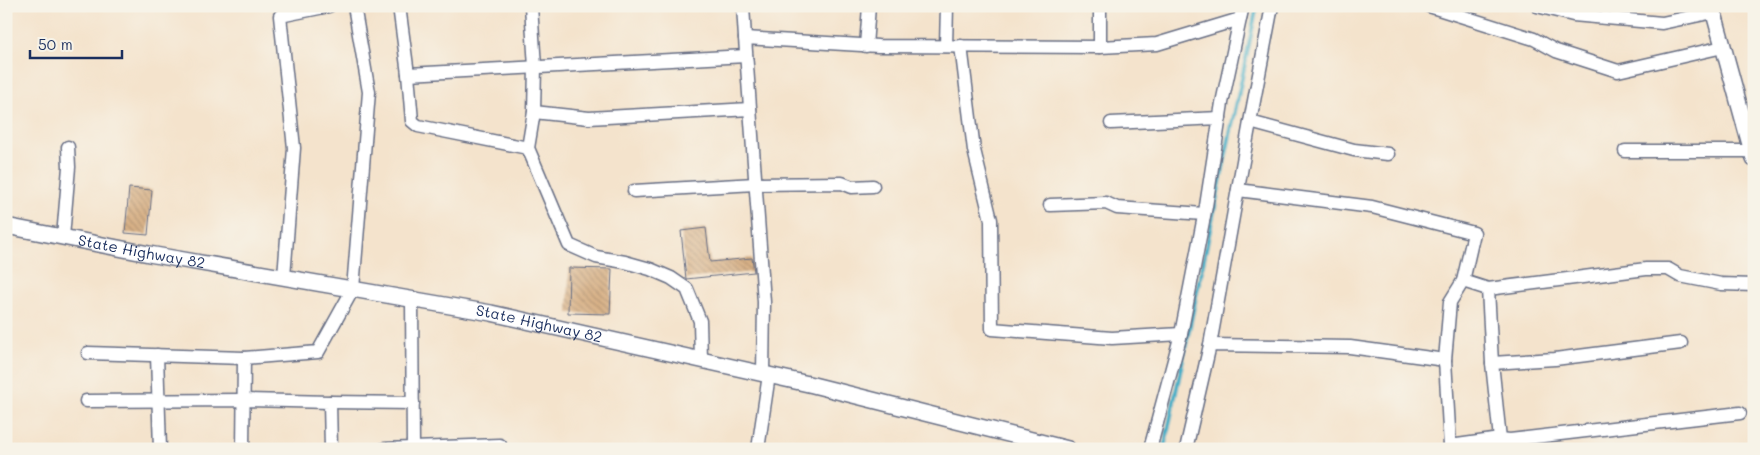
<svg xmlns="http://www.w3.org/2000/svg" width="1760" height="455" font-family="Mali,sans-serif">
  <defs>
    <pattern id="building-back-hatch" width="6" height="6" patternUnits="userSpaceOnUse" patternTransform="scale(1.25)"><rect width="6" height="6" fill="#d8b186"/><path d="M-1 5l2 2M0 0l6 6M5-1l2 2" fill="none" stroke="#ae9071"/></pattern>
  </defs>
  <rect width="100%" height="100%" fill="#f7f3e8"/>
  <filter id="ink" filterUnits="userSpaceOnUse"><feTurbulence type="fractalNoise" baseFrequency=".02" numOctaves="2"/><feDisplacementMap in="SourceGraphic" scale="10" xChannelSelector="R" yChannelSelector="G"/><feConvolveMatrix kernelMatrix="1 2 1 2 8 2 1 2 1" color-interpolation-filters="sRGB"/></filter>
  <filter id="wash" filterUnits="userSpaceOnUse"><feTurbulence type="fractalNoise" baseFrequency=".0096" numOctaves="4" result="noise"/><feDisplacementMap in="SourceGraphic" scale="20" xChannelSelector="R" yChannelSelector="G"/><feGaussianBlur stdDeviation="1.12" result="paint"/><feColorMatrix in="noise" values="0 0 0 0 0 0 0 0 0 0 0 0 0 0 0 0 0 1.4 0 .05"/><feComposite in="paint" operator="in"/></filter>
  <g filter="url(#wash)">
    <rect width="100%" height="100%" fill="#f4e3cc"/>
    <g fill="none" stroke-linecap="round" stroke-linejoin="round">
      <!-- stream -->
      <path stroke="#47afc7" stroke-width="4" d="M 1164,449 L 1257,6"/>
    </g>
    <g id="blocks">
      <!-- building -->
      <g fill="url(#building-back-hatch)">
        <path d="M 129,188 L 152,190 L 148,235 L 125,233 Z"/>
        <path d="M 706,228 L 710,262 L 752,258 L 754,272 L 686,279 L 681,231 Z"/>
        <path d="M 569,268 L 612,269 L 610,314 L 568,313 Z"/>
      </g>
    </g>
  </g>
  <g filter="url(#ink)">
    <use href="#blocks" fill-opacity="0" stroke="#676e84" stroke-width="1"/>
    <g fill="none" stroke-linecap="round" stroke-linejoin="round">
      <!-- minor casing -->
      <g stroke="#676e84" stroke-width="15">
        <g id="minor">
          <path d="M 399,6 L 408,74 L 412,121 L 418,126 L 528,148"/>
          <path d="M 531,6 L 535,67 L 534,112 L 528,148 L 569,245 L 596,257 L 625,262 L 650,269 L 671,278 L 687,289 L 700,321 L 701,360"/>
          <path d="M 743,6 L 745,38"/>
          <path d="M 1272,6 L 1250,122 L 1354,150 L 1388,154"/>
          <path d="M 1429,6 L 1534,39 L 1556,51 L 1618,71 L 1723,47"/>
          <path d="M 1537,6 L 1573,15 L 1662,23 L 1714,12"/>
          <path d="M 1240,19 L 1243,6"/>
          <path d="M 866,46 L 869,6"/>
          <path d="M 946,46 L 947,6"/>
          <path d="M 961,46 L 974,150 L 991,220 L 992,329 L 1112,338 L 1181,334"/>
          <path d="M 1100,47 L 1100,6"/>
          <path d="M 408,74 L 746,56"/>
          <path d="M 534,112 L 589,118 L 750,109"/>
          <path d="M 1111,123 L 1220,118"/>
          <path d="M 1625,151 L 1752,151"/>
          <path d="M 1238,190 L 1372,207 L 1474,233 L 1463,281 L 1450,302 L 1445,360 L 1450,446 L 1500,439 L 1510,440 L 1740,413"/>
          <path d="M 634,191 L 755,184 L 842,183 L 852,187 L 873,186"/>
          <path d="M 1050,205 L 1106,203 L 1117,208 L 1204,214"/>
          <path d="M 63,237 L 69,167 L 68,147"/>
          <path d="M 284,277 L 294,148 L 280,16 L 329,6"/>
          <path d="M 1463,281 L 1488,289 L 1646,269 L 1668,269 L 1680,276 L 1721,284 L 1754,285"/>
          <path d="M 1488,289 L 1492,363 L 1500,439"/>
          <path d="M 412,300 L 413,449"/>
          <path d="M 1210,345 L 1250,122"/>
          <path d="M 88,353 L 244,358 L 318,352 L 353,289 L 369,92 L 354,6"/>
          <path d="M 157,355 L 160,449"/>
          <path d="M 1492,363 L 1555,359 L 1681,343"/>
          <path d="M 763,374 L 764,302 L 745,38 L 878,46 L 1100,47 L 1157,44 L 1240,19 L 1222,103 L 1206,206 L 1181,334 L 1150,449"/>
          <path d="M 86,401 L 244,400 L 330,402 L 331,449"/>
          <path d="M 330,402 L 413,403"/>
          <path d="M 243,449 L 244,358"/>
          <path d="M 384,449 L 500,445 L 500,449"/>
          <path d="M 758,449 L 769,375"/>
          <path d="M 1186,449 L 1210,345 L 1350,347 L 1445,360"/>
        </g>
      </g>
      <!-- major casing -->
      <g stroke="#676e84" stroke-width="18">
        <g id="major">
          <path d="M 1712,6 L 1754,159"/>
          <path id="s1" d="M 6,226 L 149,254 L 491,313 L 813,385 L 1068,449"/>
        </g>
      </g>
      <!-- minor -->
      <use href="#minor" stroke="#fff" stroke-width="12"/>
      <!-- major -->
      <use href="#major" stroke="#fff" stroke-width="15"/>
    </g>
  </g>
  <g text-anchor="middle" stroke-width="5" stroke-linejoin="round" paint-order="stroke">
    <!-- street labels -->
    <g font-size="15" fill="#1b2f5e" stroke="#f7f3e8">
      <text dy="5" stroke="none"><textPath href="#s1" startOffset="138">State Highway 82</textPath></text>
      <text dy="5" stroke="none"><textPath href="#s1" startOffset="542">State Highway 82</textPath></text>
    </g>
  </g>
  <!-- margin -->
  <rect width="1760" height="455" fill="none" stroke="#f7f3e8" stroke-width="25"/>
  <!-- scale -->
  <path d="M30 50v8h92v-8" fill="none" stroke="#1b2f5e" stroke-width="2.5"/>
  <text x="38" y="50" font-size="15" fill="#1b2f5e" stroke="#f7f3e8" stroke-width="4" paint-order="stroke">50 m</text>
</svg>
